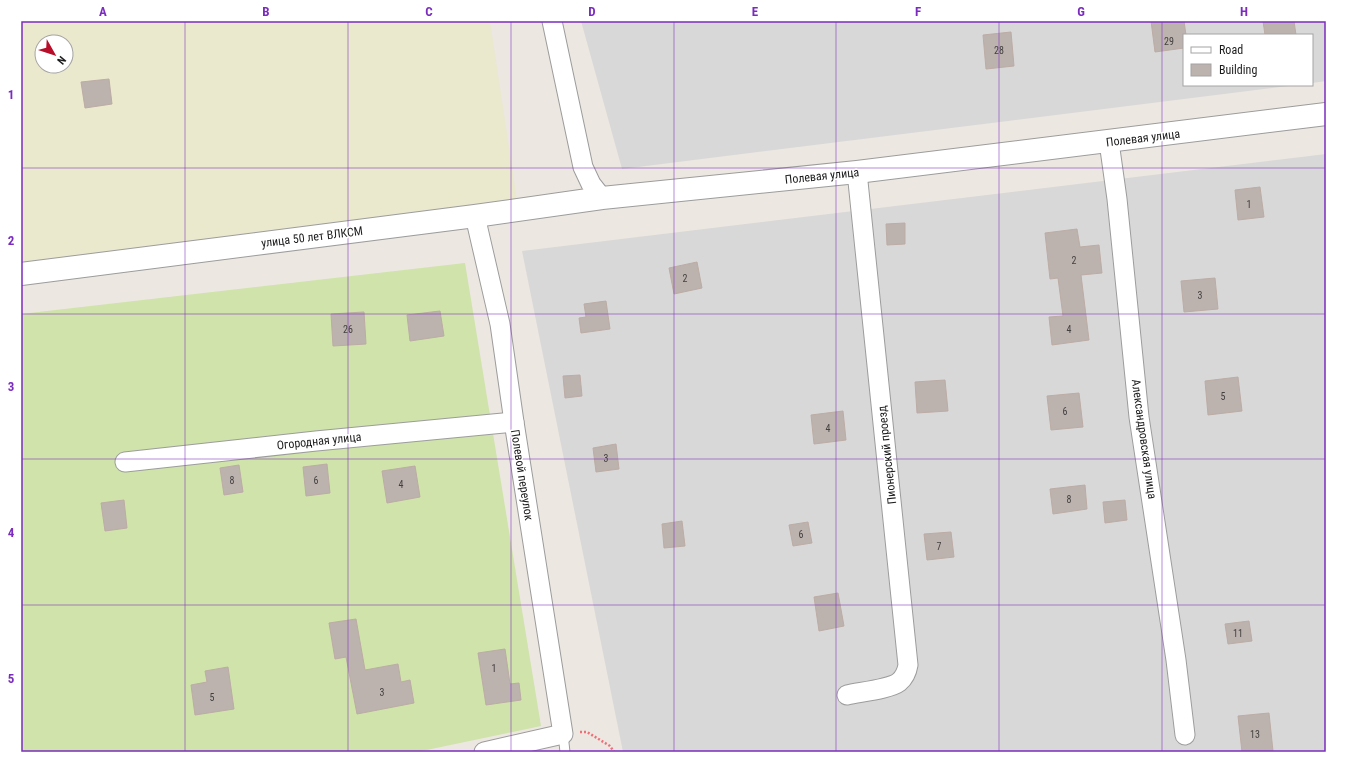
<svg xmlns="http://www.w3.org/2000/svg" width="1347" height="773" font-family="'Roboto Condensed',sans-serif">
  <rect width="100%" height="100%" fill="#ece7e1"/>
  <!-- residential -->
  <g fill="#d9d8d8">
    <path d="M 581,21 L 1326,21 L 1326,81 L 1312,83 L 1312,35 L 1184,35 L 1184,85 L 1296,85 L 622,169 Z"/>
    <path d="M 1326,154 L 1326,752 L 623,752 L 522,251 Z"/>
  </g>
  <!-- farmland -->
  <path fill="#eae8cd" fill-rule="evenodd" d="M 21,21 L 490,21 L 518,207 L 21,265 ZM 42,42 L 66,42 L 66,66 L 42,66 Z"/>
  <!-- grass -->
  <path fill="#cfe3aa" d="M 465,263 L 541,726 L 417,752 L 21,752 L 21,314 Z"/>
  <!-- building -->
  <g fill="#bcb2ae" stroke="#bcaca5">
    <path d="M 1151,21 L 1184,21 L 1186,35 L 1184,35 L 1184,48 L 1155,52 Z"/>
    <path d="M 1263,21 L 1294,21 L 1296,35 L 1265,35 Z"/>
    <path d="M 1011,32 L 1014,66 L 986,69 L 983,35 Z"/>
    <path d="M 109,79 L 112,104 L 85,108 L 81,82 Z"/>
    <path d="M 1260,187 L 1264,217 L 1238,220 L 1235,190 Z"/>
    <path d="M 905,223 L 905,244 L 887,245 L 886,224 Z"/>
    <path d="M 1077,229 L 1080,247 L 1099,245 L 1102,273 L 1081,275 L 1089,340 L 1052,345 L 1049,317 L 1063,316 L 1058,278 L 1050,279 L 1045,233 Z"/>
    <path d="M 697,262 L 702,288 L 674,294 L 669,268 Z"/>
    <path d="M 1215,278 L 1218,309 L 1184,312 L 1181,281 Z"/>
    <path d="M 606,301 L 610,329 L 581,333 L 579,318 L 586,317 L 584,304 Z"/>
    <path d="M 440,311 L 444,336 L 410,341 L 407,315 Z"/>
    <path d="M 364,312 L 366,344 L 333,346 L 331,314 Z"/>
    <path d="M 580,375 L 582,396 L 565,398 L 563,376 Z"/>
    <path d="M 1238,377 L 1242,411 L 1208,415 L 1205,381 Z"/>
    <path d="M 945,380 L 948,411 L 917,413 L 915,382 Z"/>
    <path d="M 1079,393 L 1083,427 L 1051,430 L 1047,396 Z"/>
    <path d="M 843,411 L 846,440 L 814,444 L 811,415 Z"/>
    <path d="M 616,444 L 619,469 L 596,472 L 593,448 Z"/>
    <path d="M 327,464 L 330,493 L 306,496 L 303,467 Z"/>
    <path d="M 239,465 L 243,492 L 224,495 L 220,468 Z"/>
    <path d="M 415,466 L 420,497 L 387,503 L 382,471 Z"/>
    <path d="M 1085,485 L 1087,509 L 1053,514 L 1050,489 Z"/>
    <path d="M 124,500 L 127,528 L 105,531 L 101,503 Z"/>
    <path d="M 1125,500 L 1127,520 L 1105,523 L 1103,502 Z"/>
    <path d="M 682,521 L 685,546 L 664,548 L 662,524 Z"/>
    <path d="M 808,522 L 812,543 L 793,546 L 789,525 Z"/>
    <path d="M 951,532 L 954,557 L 927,560 L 924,534 Z"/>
    <path d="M 838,593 L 844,626 L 819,631 L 814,597 Z"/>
    <path d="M 356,619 L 365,670 L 398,664 L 401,682 L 410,680 L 414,703 L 357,714 L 346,657 L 335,659 L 329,623 Z"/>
    <path d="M 1249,621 L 1252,641 L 1228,644 L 1225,624 Z"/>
    <path d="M 505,649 L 510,684 L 519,683 L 521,700 L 486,705 L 478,653 Z"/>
    <path d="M 228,667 L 234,709 L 195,715 L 191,685 L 207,682 L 205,671 Z"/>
    <path d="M 1269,713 L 1273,751 L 1242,752 L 1238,716 Z"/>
  </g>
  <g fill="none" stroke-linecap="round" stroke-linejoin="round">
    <!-- service casing -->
    <g stroke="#9c9c9c" stroke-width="11">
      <path id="service" d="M 563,734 L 565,752"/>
    </g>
    <!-- minor casing -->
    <g stroke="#9c9c9c" stroke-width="21">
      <g id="minor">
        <path d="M 552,21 L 583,167 L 591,184 L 602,198"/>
        <path d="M 1109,142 L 1117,199 L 1139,417 L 1176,660 L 1185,735"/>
        <path d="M 475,216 L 500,324 L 514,422 L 563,734 L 484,752"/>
        <path d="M 125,462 L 316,441 L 514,422"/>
        <path d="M 847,695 C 860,692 890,689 899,682 C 905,677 907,671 908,665 L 857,172"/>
      </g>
    </g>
    <!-- tertiary casing -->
    <g stroke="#9c9c9c" stroke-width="24">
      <path id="tertiary" d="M 21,274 L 475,216 L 602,198 L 857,172 L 1326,114"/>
    </g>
    <!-- path -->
    <path stroke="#ef6f76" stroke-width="2.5" stroke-dasharray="2 2" stroke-linecap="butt" d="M 580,732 L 587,732 L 610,746 L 614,752"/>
    <!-- service -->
    <use href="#service" stroke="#fff" stroke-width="9"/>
    <!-- minor -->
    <use href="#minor" stroke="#fff" stroke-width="19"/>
    <!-- tertiary -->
    <use href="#tertiary" stroke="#fff" stroke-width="22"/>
  </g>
  <!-- grid -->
  <path fill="none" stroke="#7b2cbf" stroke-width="1" stroke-opacity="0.55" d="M 185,21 L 185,752M 348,21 L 348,752M 511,21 L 511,752M 674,21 L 674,752M 836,21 L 836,752M 999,21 L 999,752M 1162,21 L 1162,752M 21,168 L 1326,168M 21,314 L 1326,314M 21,459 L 1326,459M 21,605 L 1326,605"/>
  <g text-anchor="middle" stroke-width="3" stroke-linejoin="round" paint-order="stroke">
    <!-- number labels -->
    <g font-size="10" fill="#434140">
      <text x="1169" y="45">29</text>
      <text x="999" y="54">28</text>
      <text x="1249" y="208">1</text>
      <text x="1074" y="264">2</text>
      <text x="685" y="282">2</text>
      <text x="1200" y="299">3</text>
      <text x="348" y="333">26</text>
      <text x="1069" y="333">4</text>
      <text x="1223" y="400">5</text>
      <text x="1065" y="415">6</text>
      <text x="828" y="432">4</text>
      <text x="606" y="462">3</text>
      <text x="232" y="484">8</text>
      <text x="316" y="484">6</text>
      <text x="401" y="488">4</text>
      <text x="1069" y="503">8</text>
      <text x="801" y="538">6</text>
      <text x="939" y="550">7</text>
      <text x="1238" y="637">11</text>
      <text x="494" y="672">1</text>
      <text x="382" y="696">3</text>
      <text x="212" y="701">5</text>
      <text x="1255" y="738">13</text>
    </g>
    <!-- street labels -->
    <g font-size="12" fill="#1b1b1b" stroke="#fff">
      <text transform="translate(1143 138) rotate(-7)" y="4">Полевая улица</text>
      <text transform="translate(822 176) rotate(-6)" y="4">Полевая улица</text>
      <text transform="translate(312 237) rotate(-7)" y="4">улица 50 лет ВЛКСМ</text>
      <text transform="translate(1144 439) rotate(82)" y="4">Александровская улица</text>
      <text transform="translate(319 441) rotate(-6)" y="4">Огородная улица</text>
      <text transform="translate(887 455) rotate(-96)" y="4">Пионерский проезд</text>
      <text transform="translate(522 475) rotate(81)" y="4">Полевой переулок</text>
    </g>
  </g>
  <!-- border -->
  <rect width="1347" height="773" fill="none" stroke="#ffffff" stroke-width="44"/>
  <!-- legend -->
  <rect x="1183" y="34" width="130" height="52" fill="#ffffff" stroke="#a4a4a4"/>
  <rect x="1191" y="47" width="20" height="6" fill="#ffffff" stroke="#a4a4a4"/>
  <text x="1219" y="54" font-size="12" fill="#1b1b1b">Road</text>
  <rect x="1191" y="64" width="20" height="12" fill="#bcb2ae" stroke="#a4a4a4"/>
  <text x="1219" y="74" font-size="12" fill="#1b1b1b">Building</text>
  <!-- north arrow -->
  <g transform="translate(54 54) rotate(129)"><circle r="19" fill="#ffffff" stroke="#a4a4a4"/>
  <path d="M0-3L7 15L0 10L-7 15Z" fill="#b80e29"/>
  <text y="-6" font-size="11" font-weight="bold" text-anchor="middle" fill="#1b1b1b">N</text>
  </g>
  <rect x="22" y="22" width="1303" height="729" fill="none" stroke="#7b2cbf" stroke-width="1.5"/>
  <g font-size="13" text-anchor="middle" font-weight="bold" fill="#7b2cbf">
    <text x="103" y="16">A</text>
    <text x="266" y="16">B</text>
    <text x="429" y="16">C</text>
    <text x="592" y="16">D</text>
    <text x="755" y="16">E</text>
    <text x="918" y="16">F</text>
    <text x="1081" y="16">G</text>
    <text x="1244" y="16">H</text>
    <text x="11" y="99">1</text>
    <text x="11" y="245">2</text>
    <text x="11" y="391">3</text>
    <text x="11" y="537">4</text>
    <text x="11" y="683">5</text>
  </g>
</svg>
